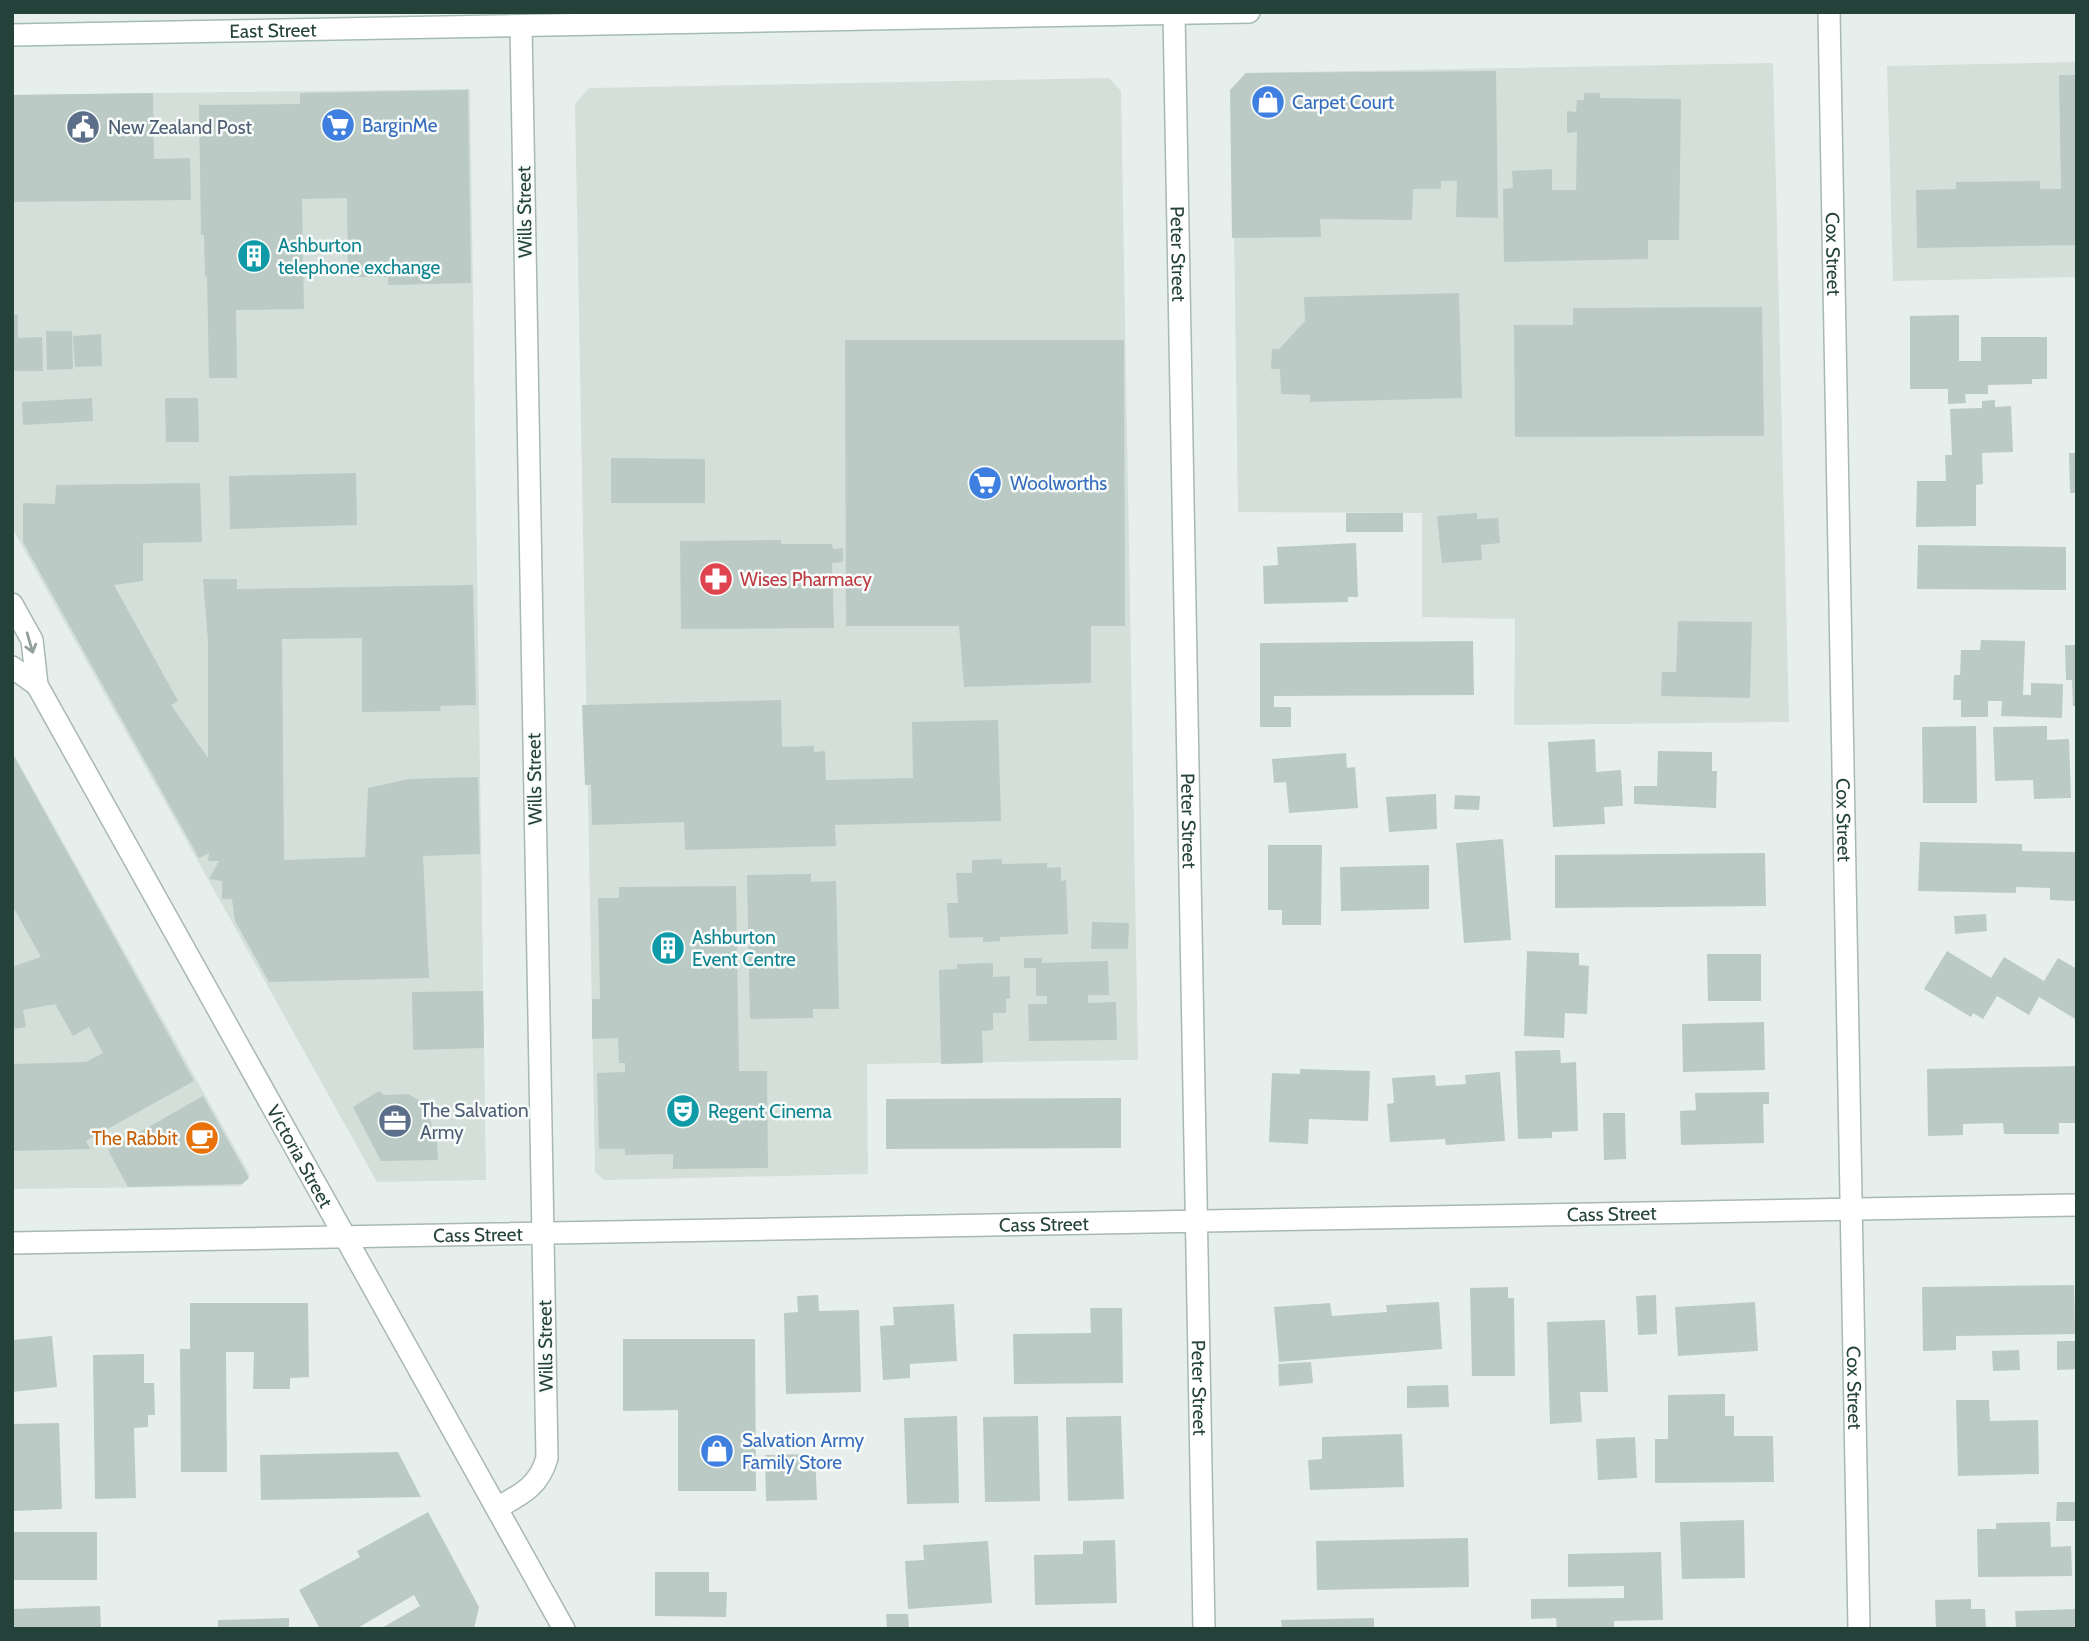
<svg xmlns="http://www.w3.org/2000/svg" width="2089" height="1641" font-family="Cabin,sans-serif">
  <rect width="100%" height="100%" fill="#e6efeb"/>
  <!-- built -->
  <g fill="#d4dfda">
    <path d="M 2077,62 L 2077,277 L 1893,281 L 1887,66 Z"/>
    <path d="M 1773,63 L 1789,722 L 1514,725 L 1515,619 L 1422,617 L 1422,513 L 1238,512 L 1232,89 L 1246,73 Z"/>
    <path d="M 1109,78 L 1121,91 L 1138,1060 L 867,1064 L 868,1174 L 604,1180 L 595,1172 L 575,104 L 589,88 Z"/>
    <path d="M 470,89 L 486,1180 L 377,1182 L 12,528 L 12,95 Z"/>
    <path d="M 12,751 L 250,1175 L 241,1186 L 12,1189 Z"/>
  </g>
  <!-- building -->
  <g fill="#bbcac4">
    <path d="M 1496,71 L 1498,218 L 1456,217 L 1457,181 L 1441,181 L 1441,189 L 1413,189 L 1412,220 L 1320,219 L 1321,237 L 1232,238 L 1230,90 L 1246,73 Z"/>
    <path d="M 2059,75 L 2077,75 L 2077,245 L 1917,248 L 1916,190 L 1956,189 L 1956,182 L 2040,181 L 2040,189 L 2061,189 Z"/>
    <path d="M 468,90 L 471,283 L 388,285 L 388,277 L 348,277 L 347,198 L 302,199 L 304,309 L 236,310 L 237,378 L 209,378 L 207,276 L 205,277 L 204,235 L 201,235 L 199,105 L 300,104 L 300,93 Z"/>
    <path d="M 153,93 L 154,159 L 190,158 L 191,200 L 12,202 L 12,95 Z"/>
    <path d="M 1584,93 L 1600,93 L 1600,98 L 1681,99 L 1679,240 L 1648,240 L 1648,259 L 1504,262 L 1503,189 L 1513,188 L 1512,171 L 1552,169 L 1552,190 L 1576,190 L 1577,132 L 1567,133 L 1567,111 L 1576,112 L 1577,100 L 1584,100 Z"/>
    <path d="M 1459,293 L 1462,398 L 1310,402 L 1310,395 L 1281,394 L 1280,369 L 1271,369 L 1272,349 L 1279,349 L 1305,321 L 1304,297 Z"/>
    <path d="M 1762,307 L 1764,436 L 1515,437 L 1514,325 L 1573,325 L 1573,308 Z"/>
    <path d="M 12,315 L 18,315 L 18,338 L 42,337 L 43,371 L 12,371 Z"/>
    <path d="M 1959,315 L 1959,361 L 1981,361 L 1981,337 L 2047,337 L 2047,379 L 2032,379 L 2032,384 L 1988,385 L 1988,394 L 1965,394 L 1966,403 L 1948,404 L 1948,389 L 1910,389 L 1910,316 Z"/>
    <path d="M 46,331 L 72,331 L 73,369 L 47,370 Z"/>
    <path d="M 101,334 L 102,366 L 75,367 L 73,336 Z"/>
    <path d="M 845,340 L 1124,340 L 1125,626 L 1091,626 L 1091,683 L 964,687 L 959,626 L 846,626 Z"/>
    <path d="M 92,398 L 93,421 L 23,425 L 22,402 Z"/>
    <path d="M 165,398 L 198,398 L 199,442 L 166,442 Z"/>
    <path d="M 1995,400 L 1995,407 L 2011,406 L 2013,452 L 1982,453 L 1983,484 L 1976,485 L 1976,526 L 1916,527 L 1917,481 L 1946,481 L 1945,455 L 1952,455 L 1950,409 L 1982,408 L 1982,401 Z"/>
    <path d="M 2069,453 L 2077,453 L 2077,493 L 2070,493 Z"/>
    <path d="M 611,458 L 705,459 L 705,503 L 611,503 Z"/>
    <path d="M 356,473 L 357,525 L 230,529 L 229,476 Z"/>
    <path d="M 200,483 L 202,542 L 143,543 L 143,581 L 114,585 L 178,701 L 171,705 L 208,758 L 208,641 L 203,579 L 237,579 L 237,589 L 473,585 L 476,705 L 440,706 L 441,711 L 362,712 L 362,638 L 282,639 L 284,860 L 365,857 L 368,788 L 409,779 L 478,777 L 480,854 L 423,856 L 429,978 L 269,982 L 235,921 L 232,899 L 222,899 L 222,881 L 209,879 L 219,861 L 208,861 L 209,853 L 199,858 L 23,542 L 23,503 L 55,504 L 56,485 Z"/>
    <rect x="1346" y="513" width="57" height="19"/>
    <path d="M 1477,513 L 1477,519 L 1498,518 L 1500,543 L 1481,545 L 1482,560 L 1442,563 L 1437,516 Z"/>
    <path d="M 781,540 L 781,544 L 832,544 L 833,549 L 843,548 L 843,562 L 832,563 L 834,628 L 681,629 L 680,541 Z"/>
    <path d="M 1356,543 L 1358,597 L 1348,597 L 1348,602 L 1264,604 L 1263,566 L 1278,565 L 1277,547 Z"/>
    <path d="M 1918,545 L 2066,547 L 2066,590 L 1917,589 Z"/>
    <path d="M 1678,621 L 1752,622 L 1750,698 L 1661,696 L 1662,672 L 1676,672 Z"/>
    <path d="M 1981,640 L 2025,641 L 2023,695 L 2031,695 L 2031,683 L 2063,684 L 2062,718 L 2001,716 L 2002,701 L 1988,701 L 1988,717 L 1961,717 L 1961,700 L 1953,700 L 1954,675 L 1960,675 L 1961,650 L 1980,650 Z"/>
    <path d="M 1473,641 L 1474,695 L 1274,696 L 1274,707 L 1291,707 L 1291,727 L 1260,727 L 1260,643 Z"/>
    <path d="M 2065,645 L 2077,645 L 2077,706 L 2073,706 L 2072,680 L 2066,680 Z"/>
    <path d="M 781,700 L 782,747 L 814,746 L 814,752 L 825,751 L 826,780 L 913,778 L 912,722 L 998,720 L 1001,821 L 835,825 L 836,846 L 685,850 L 684,822 L 592,825 L 591,785 L 585,785 L 582,705 Z"/>
    <path d="M 1976,726 L 1977,803 L 1923,803 L 1922,727 Z"/>
    <path d="M 2047,726 L 2047,740 L 2069,739 L 2071,798 L 2034,799 L 2033,780 L 1995,781 L 1993,727 Z"/>
    <path d="M 1595,739 L 1596,772 L 1621,770 L 1623,806 L 1604,807 L 1605,824 L 1553,827 L 1548,742 Z"/>
    <path d="M 1658,751 L 1712,752 L 1712,771 L 1717,771 L 1716,808 L 1634,804 L 1634,786 L 1657,786 Z"/>
    <path d="M 12,753 L 194,1081 L 86,1141 L 90,1149 L 12,1151 L 12,1064 L 86,1062 L 103,1053 L 89,1027 L 73,1036 L 55,1004 L 23,1010 L 26,1027 L 12,1029 L 12,967 L 41,957 L 12,905 Z"/>
    <path d="M 1346,753 L 1347,768 L 1355,767 L 1358,808 L 1289,813 L 1286,782 L 1274,783 L 1272,759 Z"/>
    <path d="M 1436,794 L 1437,829 L 1389,832 L 1386,797 Z"/>
    <path d="M 1455,795 L 1480,796 L 1479,810 L 1454,809 Z"/>
    <path d="M 1503,839 L 1511,940 L 1464,943 L 1456,843 Z"/>
    <path d="M 1920,842 L 2022,844 L 2022,851 L 2077,852 L 2077,901 L 2050,900 L 2050,888 L 2016,887 L 2016,893 L 1918,891 Z"/>
    <path d="M 1268,845 L 1322,845 L 1321,925 L 1282,925 L 1282,910 L 1268,910 Z"/>
    <path d="M 1765,853 L 1766,906 L 1555,908 L 1555,855 Z"/>
    <path d="M 1002,859 L 1002,864 L 1047,863 L 1047,868 L 1061,867 L 1061,881 L 1066,880 L 1068,934 L 1000,937 L 1000,941 L 983,942 L 983,937 L 949,938 L 947,903 L 958,903 L 956,873 L 972,873 L 972,860 Z"/>
    <path d="M 1429,865 L 1429,909 L 1341,911 L 1340,867 Z"/>
    <path d="M 811,874 L 811,882 L 836,881 L 839,1009 L 813,1009 L 813,1018 L 750,1019 L 747,875 Z"/>
    <path d="M 736,886 L 739,1071 L 767,1071 L 768,1168 L 673,1169 L 673,1154 L 625,1155 L 625,1149 L 599,1149 L 597,1073 L 625,1072 L 625,1063 L 619,1063 L 618,1038 L 592,1039 L 592,999 L 600,999 L 598,898 L 619,898 L 619,887 Z"/>
    <path d="M 1986,914 L 1987,931 L 1955,934 L 1954,916 Z"/>
    <path d="M 1092,922 L 1129,923 L 1128,949 L 1091,949 Z"/>
    <path d="M 1527,951 L 1579,953 L 1579,965 L 1589,966 L 1587,1014 L 1565,1013 L 1564,1038 L 1524,1036 Z"/>
    <path d="M 1947,951 L 1991,978 L 2004,957 L 2044,981 L 2058,958 L 2077,969 L 2077,1020 L 2039,997 L 2029,1015 L 1997,996 L 1983,1019 L 1973,1013 L 1971,1017 L 1924,989 Z"/>
    <path d="M 1707,954 L 1761,954 L 1761,1001 L 1708,1001 Z"/>
    <path d="M 1024,958 L 1042,958 L 1042,963 L 1108,961 L 1109,995 L 1088,995 L 1088,1003 L 1116,1002 L 1117,1040 L 1029,1041 L 1028,1004 L 1047,1004 L 1047,996 L 1036,996 L 1036,968 L 1024,968 Z"/>
    <path d="M 993,963 L 993,977 L 1010,976 L 1010,999 L 1006,999 L 1006,1013 L 993,1013 L 993,1030 L 982,1031 L 983,1063 L 941,1064 L 939,970 L 957,969 L 957,964 Z"/>
    <path d="M 483,991 L 484,1048 L 413,1050 L 412,992 Z"/>
    <path d="M 1764,1022 L 1765,1070 L 1683,1072 L 1682,1024 Z"/>
    <path d="M 1560,1050 L 1561,1063 L 1576,1062 L 1578,1131 L 1552,1132 L 1552,1138 L 1518,1139 L 1515,1051 Z"/>
    <path d="M 2077,1066 L 2077,1123 L 2059,1123 L 2059,1134 L 2004,1134 L 2003,1123 L 1963,1124 L 1963,1135 L 1928,1136 L 1927,1069 Z"/>
    <path d="M 1300,1069 L 1370,1071 L 1368,1121 L 1309,1119 L 1308,1144 L 1269,1142 L 1272,1073 L 1300,1074 Z"/>
    <path d="M 1500,1072 L 1505,1141 L 1446,1145 L 1445,1139 L 1390,1142 L 1387,1104 L 1394,1103 L 1392,1078 L 1435,1075 L 1436,1086 L 1466,1084 L 1465,1075 Z"/>
    <path d="M 379,1091 L 384,1095 L 408,1094 L 422,1102 L 429,1113 L 432,1128 L 436,1129 L 438,1160 L 381,1161 L 353,1107 Z"/>
    <path d="M 1769,1092 L 1769,1104 L 1763,1104 L 1764,1143 L 1681,1145 L 1680,1111 L 1696,1110 L 1695,1093 Z"/>
    <path d="M 203,1096 L 249,1178 L 242,1184 L 128,1187 L 108,1150 Z"/>
    <path d="M 1121,1098 L 1121,1148 L 886,1149 L 886,1099 Z"/>
    <path d="M 1603,1113 L 1625,1113 L 1626,1159 L 1604,1160 Z"/>
    <path d="M 2074,1285 L 2075,1334 L 1956,1336 L 1956,1350 L 1923,1351 L 1922,1287 Z"/>
    <path d="M 1508,1287 L 1508,1298 L 1514,1298 L 1515,1376 L 1472,1376 L 1470,1288 Z"/>
    <path d="M 818,1295 L 819,1311 L 859,1310 L 861,1392 L 786,1394 L 784,1313 L 798,1312 L 797,1296 Z"/>
    <path d="M 1656,1295 L 1657,1334 L 1638,1335 L 1636,1296 Z"/>
    <path d="M 1439,1302 L 1442,1349 L 1279,1362 L 1274,1307 L 1330,1303 L 1332,1316 L 1387,1312 L 1386,1305 Z"/>
    <path d="M 1755,1302 L 1758,1351 L 1678,1356 L 1675,1307 Z"/>
    <path d="M 190,1303 L 308,1303 L 309,1377 L 290,1378 L 290,1389 L 253,1389 L 254,1352 L 226,1352 L 227,1472 L 181,1472 L 180,1349 L 190,1349 Z"/>
    <path d="M 954,1304 L 957,1361 L 910,1364 L 910,1378 L 883,1380 L 880,1326 L 894,1325 L 893,1307 Z"/>
    <path d="M 1090,1308 L 1122,1308 L 1123,1383 L 1014,1384 L 1013,1334 L 1091,1333 Z"/>
    <path d="M 1605,1320 L 1608,1392 L 1580,1392 L 1582,1422 L 1550,1424 L 1547,1322 Z"/>
    <path d="M 52,1336 L 57,1387 L 12,1392 L 12,1340 Z"/>
    <path d="M 623,1339 L 755,1339 L 756,1491 L 678,1491 L 678,1410 L 623,1411 Z"/>
    <path d="M 2057,1341 L 2077,1341 L 2077,1369 L 2057,1370 Z"/>
    <path d="M 2019,1350 L 2020,1370 L 1993,1371 L 1992,1351 Z"/>
    <path d="M 144,1354 L 144,1383 L 154,1383 L 155,1415 L 148,1415 L 148,1427 L 134,1428 L 136,1498 L 95,1499 L 93,1355 Z"/>
    <path d="M 1311,1362 L 1313,1383 L 1279,1386 L 1278,1364 Z"/>
    <path d="M 1448,1385 L 1449,1407 L 1407,1408 L 1407,1386 Z"/>
    <path d="M 1725,1394 L 1725,1416 L 1734,1416 L 1734,1436 L 1773,1436 L 1774,1482 L 1655,1483 L 1655,1439 L 1668,1439 L 1668,1395 Z"/>
    <path d="M 1956,1400 L 1989,1400 L 1990,1421 L 2038,1420 L 2039,1474 L 1958,1476 Z"/>
    <path d="M 957,1416 L 959,1503 L 907,1504 L 904,1418 Z"/>
    <path d="M 1038,1416 L 1040,1501 L 985,1502 L 983,1417 Z"/>
    <path d="M 1121,1416 L 1124,1499 L 1068,1501 L 1066,1417 Z"/>
    <path d="M 59,1423 L 62,1509 L 12,1511 L 12,1424 Z"/>
    <path d="M 1402,1434 L 1404,1487 L 1310,1490 L 1308,1460 L 1322,1459 L 1322,1437 Z"/>
    <path d="M 1635,1437 L 1637,1478 L 1598,1480 L 1596,1439 Z"/>
    <path d="M 398,1452 L 421,1497 L 261,1500 L 260,1455 Z"/>
    <path d="M 815,1454 L 817,1500 L 766,1501 L 765,1455 Z"/>
    <path d="M 2057,1502 L 2077,1502 L 2077,1521 L 2056,1521 Z"/>
    <path d="M 428,1512 L 479,1607 L 474,1629 L 380,1629 L 420,1606 L 414,1595 L 356,1629 L 320,1629 L 299,1590 L 360,1557 L 357,1551 Z"/>
    <path d="M 1744,1520 L 1745,1578 L 1682,1579 L 1680,1522 Z"/>
    <path d="M 2050,1522 L 2051,1547 L 2071,1546 L 2072,1576 L 1978,1577 L 1977,1529 L 1996,1529 L 1996,1523 Z"/>
    <rect x="12" y="1532" width="85" height="48"/>
    <path d="M 1468,1538 L 1469,1587 L 1317,1590 L 1316,1541 Z"/>
    <path d="M 1115,1540 L 1117,1603 L 1035,1605 L 1034,1555 L 1083,1554 L 1083,1541 Z"/>
    <path d="M 988,1541 L 992,1603 L 908,1609 L 905,1561 L 924,1560 L 923,1545 Z"/>
    <path d="M 1661,1552 L 1663,1620 L 1614,1621 L 1614,1629 L 1557,1629 L 1556,1618 L 1531,1619 L 1531,1599 L 1624,1598 L 1624,1586 L 1568,1587 L 1568,1554 Z"/>
    <path d="M 655,1572 L 709,1572 L 709,1592 L 727,1592 L 726,1617 L 655,1616 Z"/>
    <path d="M 1971,1599 L 1971,1609 L 1985,1609 L 1986,1629 L 1936,1629 L 1935,1600 Z"/>
    <path d="M 100,1606 L 101,1629 L 12,1629 L 12,1609 Z"/>
    <path d="M 2077,1609 L 2077,1629 L 2016,1629 L 2015,1611 Z"/>
    <path d="M 886,1614 L 908,1614 L 909,1629 L 887,1629 Z"/>
    <path d="M 289,1618 L 289,1629 L 218,1629 L 218,1620 Z"/>
    <path d="M 1374,1618 L 1374,1629 L 1282,1629 L 1281,1620 Z"/>
  </g>
  <g fill="none" stroke-linecap="round" stroke-linejoin="round">
    <!-- street casing -->
    <g stroke="#a8b8b2" stroke-width="24">
      <g id="street">
        <path id="s1" d="M 1829,12 L 1859,1629"/>
        <path id="s2" d="M 1174,14 L 1204,1629"/>
        <path id="s3" d="M 12,604 L 32,640 L 37,685 L 564,1629"/>
        <path d="M 12,667 L 37,685"/>
        <path id="s4" d="M 12,1243 L 2077,1205"/>
        <path d="M 497,1508 C 522,1494 539,1486 547,1458 L 521,26"/>
      </g>
    </g>
    <!-- secondary casing -->
    <g stroke="#a4bbb3" stroke-width="24">
      <g id="secondary">
        <path id="s5" d="M 12,35 L 1249,12"/>
      </g>
    </g>
    <!-- street -->
    <use href="#street" stroke="#fff" stroke-width="21"/>
    <!-- secondary -->
    <use href="#secondary" stroke="#fff" stroke-width="21"/>
  </g>
  <!-- one-way arrows -->
  <defs><path id="oneway-shaft" d="M-6 0H5M1.5-3L5.5 0L1.5 3" fill="none" stroke-width="1.6" stroke-linecap="round" stroke-linejoin="round" transform="scale(1.75)"/></defs>
  <use stroke="#92a09c" href="#oneway-shaft" transform="translate(30 643) rotate(74)"/>
  <!-- icons -->
  <defs>
    <g id="shop-disc" transform="scale(1.75)"><circle r="9.5" fill="#3f7fe0" stroke="#f7fbf9"/><path d="M-5-2.5h2.3a2.7 3.5 0 0 1 5.4 0H5L5.5 6h-11ZM-1.5-2.5h3a1.5 2.3 0 0 0-3 0Z" fill="#fff"/></g>
    <g id="supermarket-disc" transform="scale(1.75)"><circle r="9.5" fill="#3f7fe0" stroke="#f7fbf9"/><path d="M-6-5.5h2.5l.6 2H6L4.5 2H-2.5L-4.4-4H-6ZM-1.5 3.2a1.3 1.3 0 1 0 .1 0ZM3 3.2a1.3 1.3 0 1 0 .1 0Z" fill="#fff"/></g>
    <g id="civic-disc" transform="scale(1.75)"><circle r="9.5" fill="#5c6f8a" stroke="#f7fbf9"/><path d="M-.6-6.5H3V-4.5H.6V-3L4-1V1h2V6H-6V1h2V-1L-.6-3ZM-1.2 2.5V6h2.4V2.5Z" fill="#fff"/></g>
    <g id="building-disc" transform="scale(1.75)"><circle r="9.5" fill="#0f9aa8" stroke="#f7fbf9"/><path d="M-4-6H4V6H1V3H-1V6H-4ZM-2.5-4.3h1.7v1.8h-1.7ZM.8-4.3h1.7v1.8H.8ZM-2.5-1h1.7V.8h-1.7ZM.8-1h1.7V.8H.8Z" fill="#fff"/></g>
    <g id="pharmacy-disc" transform="scale(1.75)"><circle r="9.5" fill="#e0444e" stroke="#f7fbf9"/><path d="M-2-6h4v4h4v4h-4v4h-4v-4h-4v-4h4Z" fill="#fff"/></g>
    <g id="theatre-disc" transform="scale(1.75)"><circle r="9.5" fill="#0f9aa8" stroke="#f7fbf9"/><path d="M-5-5.5Q0-4 5-5.5V0Q5 5 0 6Q-5 5-5 0ZM-3.3-2.5H-1v1.5H-3.3ZM1-2.5H3.3v1.5H1ZM-2.8 1Q0 5.5 2.8 1Z" fill="#fff"/></g>
    <g id="office-disc" transform="scale(1.75)"><circle r="9.5" fill="#5c6f8a" stroke="#f7fbf9"/><path d="M-6-3h4V-5.5h4V-3h4V5H-6ZM-1-4.5V-3h2v-1.5ZM-6 0V1H6V0Z" fill="#fff"/></g>
    <g id="cafe-disc" transform="scale(1.75)"><circle r="9.5" fill="#e8710a" stroke="#f7fbf9"/><path d="M-5.5-4.5H6V0H3Q3 3.5 0 3.5H-2.5Q-5.5 3.5-5.5 0ZM3-3.2v2h1.7v-2ZM-6 4.5H4V6H-6Z" fill="#fff"/></g>
  </defs>
  <g fill-rule="evenodd">
    <use href="#shop-disc" x="1268" y="102"/>
    <use href="#supermarket-disc" x="338" y="125"/>
    <use href="#civic-disc" x="83" y="127"/>
    <use href="#building-disc" x="254" y="256"/>
    <use href="#supermarket-disc" x="985" y="483"/>
    <use href="#pharmacy-disc" x="716" y="579"/>
    <use href="#building-disc" x="668" y="948"/>
    <use href="#theatre-disc" x="683" y="1111"/>
    <use href="#office-disc" x="395" y="1121"/>
    <use href="#cafe-disc" x="202" y="1138"/>
    <use href="#shop-disc" x="717" y="1451"/>
  </g>
  <g text-anchor="middle" stroke-width="5" stroke-linejoin="round" paint-order="stroke">
    <!-- street labels -->
    <g font-size="19" fill="#24423a" stroke="#f7fbf9">
      <text dy="7" stroke="none"><textPath href="#s5" startOffset="261">East Street</textPath></text>
      <text transform="translate(524 212) rotate(-91)" y="7">Wills Street</text>
      <text dy="7" stroke="none"><textPath href="#s2" startOffset="240">Peter Street</textPath></text>
      <text dy="7" stroke="none"><textPath href="#s1" startOffset="242">Cox Street</textPath></text>
      <text transform="translate(534 779) rotate(-91)" y="7">Wills Street</text>
      <text dy="7" stroke="none"><textPath href="#s2" startOffset="807">Peter Street</textPath></text>
      <text dy="7" stroke="none"><textPath href="#s1" startOffset="808">Cox Street</textPath></text>
      <text dy="7" stroke="none"><textPath href="#s3" startOffset="626">Victoria Street</textPath></text>
      <text dy="7" stroke="none"><textPath href="#s4" startOffset="1600">Cass Street</textPath></text>
      <text dy="7" stroke="none"><textPath href="#s4" startOffset="1032">Cass Street</textPath></text>
      <text dy="7" stroke="none"><textPath href="#s4" startOffset="466">Cass Street</textPath></text>
      <text transform="translate(545 1346) rotate(-91)" y="7">Wills Street</text>
      <text dy="7" stroke="none"><textPath href="#s1" startOffset="1376">Cox Street</textPath></text>
      <text dy="7" stroke="none"><textPath href="#s2" startOffset="1374">Peter Street</textPath></text>
    </g>
    <!-- shop labels -->
    <g font-size="19" fill="#366cbe" stroke="#f7fbf9" text-anchor="start">
      <text x="1292" y="109">Carpet Court</text>
      <text x="362" y="132">BarginMe</text>
      <text x="1010" y="490">Woolworths</text>
      <text x="742" y="1447">Salvation Army<tspan x="742" dy="22">Family Store</tspan></text>
    </g>
    <!-- service labels -->
    <g font-size="19" fill="#4e5e75" stroke="#f7fbf9" text-anchor="start">
      <text x="108" y="134">New Zealand Post</text>
      <text x="420" y="1117">The Salvation<tspan x="420" dy="22">Army</tspan></text>
    </g>
    <!-- culture labels -->
    <g font-size="19" fill="#0d838f" stroke="#f7fbf9" text-anchor="start">
      <text x="278" y="252">Ashburton<tspan x="278" dy="22">telephone exchange</tspan></text>
      <text x="692" y="944">Ashburton<tspan x="692" dy="22">Event Centre</tspan></text>
      <text x="708" y="1118">Regent Cinema</text>
    </g>
    <!-- health labels -->
    <g font-size="19" fill="#be3a42" stroke="#f7fbf9" text-anchor="start">
      <text x="740" y="586">Wises Pharmacy</text>
    </g>
    <!-- food labels -->
    <g font-size="19" fill="#c56008" stroke="#f7fbf9" text-anchor="end">
      <text x="178" y="1145">The Rabbit</text>
    </g>
  </g>
  <!-- border -->
  <rect width="2089" height="1641" fill="none" stroke="#24423a" stroke-width="28"/>
</svg>
